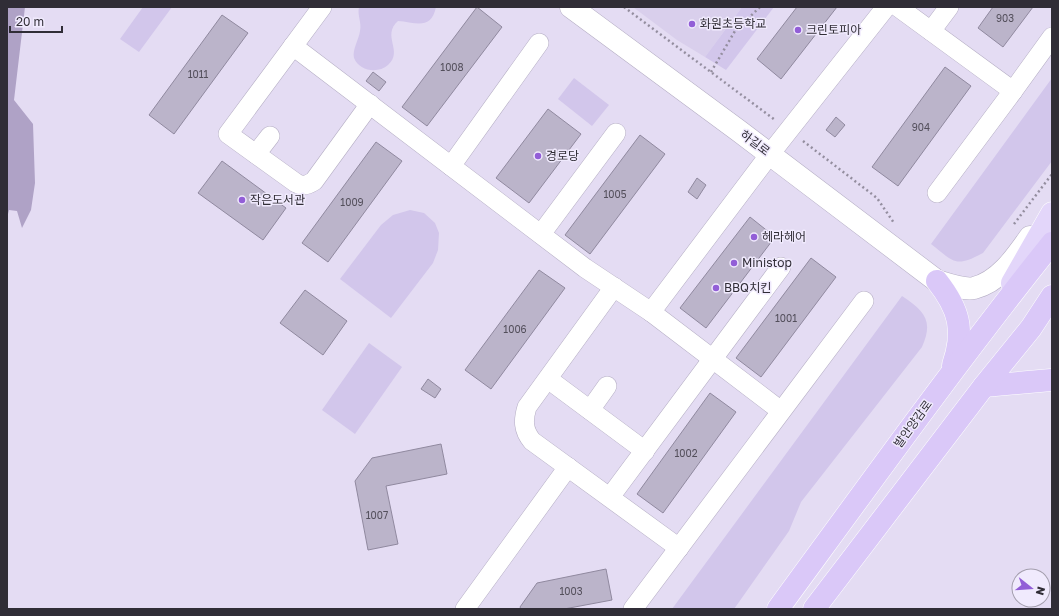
<svg xmlns="http://www.w3.org/2000/svg" width="1059" height="616" viewBox="0 0 1059 616" font-family="'Golos Text','Noto Sans KR',sans-serif">
	<style>
		.built { fill: #d9cfec }
		.green { fill: #d2c6eb }
		.water { fill: #afa2c6 }
		.building { fill: #bbb4ca; stroke: #90899f }
		.lines { fill: none; stroke-linecap: round; stroke-linejoin: round }
		.minor-casing { stroke: #b5aec4; stroke-width: 20 }
		.tertiary-casing { stroke: #b5aec4; stroke-width: 23 }
		.primary-casing { stroke: #fff; stroke-width: 23 }
		.trunk-casing { stroke: #fff; stroke-width: 23 }
		.path { stroke: #948e9f; stroke-width: 2.5; stroke-dasharray: 2 3; stroke-linecap: butt }
		.minor { stroke: #fff; stroke-width: 19 }
		.tertiary { stroke: #fff; stroke-width: 22 }
		.primary { stroke: #e3d6fa; stroke-width: 22 }
		.trunk { stroke: #dac8f8; stroke-width: 22 }
		.poi-dot { fill: #925ed7; stroke: #f0eafd; stroke-width: 1.5 }
		.labels { text-anchor: middle; stroke-width: 3; stroke-linejoin: round; paint-order: stroke }
		.number-label { font-size: 10px; fill: #534f5b }
		.poi-label { font-size: 12px; fill: #302d36; stroke: #f0eafd; text-anchor: start }
		.street-label { font-size: 12px; fill: #302d36; stroke: #f0eafd }
	</style>
	<rect width="100%" height="100%" fill="#e4dcf3"/>
	<path class="built" d="M633,7H742L705,57L677,40Z"/>
	<g class="green">
		<path d="M143,7H172L139,52L120,39Z"/>
		<path d="M359,7H436C431,31 415,22 398,21C381,36 404,51 388,65C378,74 359,71 354,58C352,50 359,39 360,31C362,23 357,15 359,7Z"/>
		<path d="M742,7H774L726,70L705,57Z"/>
		<path d="M574,78L609,105L592,126L558,99Z"/>
		<path d="M1052,78V161L983,253C955,268 954,262 931,244Z"/>
		<path d="M410,210L424,213L435,223L439,233L438,250L433,263L391,318L340,279L381,225L393,215Z"/>
		<path d="M902,296C924,311 934,320 922,347L801,502L789,531L739,602L734,609H672Z"/>
		<path d="M369,343L402,367L355,434L322,410Z"/>
	</g>
	<path class="water" d="M7,7H25L14,100L33,124L35,183L31,210L22,228L17,211L9,210L7,218Z"/>
	<g class="building">
		<path d="M477,7L502,27L427,126L402,107Z"/>
		<path d="M797,7H837L781,79L757,59Z"/>
		<path d="M993,7H1033L1003,47L978,28Z"/>
		<path d="M222,15L248,33L174,134L149,115Z"/>
		<path d="M945,67L971,86L898,186L872,167Z"/>
		<path d="M373,72L386,82L379,91L366,81Z"/>
		<path d="M548,109L581,134L529,203L496,178Z"/>
		<path d="M836,117L845,125L835,137L826,130Z"/>
		<path d="M640,135L665,154L590,254L565,235Z"/>
		<path d="M376,142L402,161L328,262L302,243Z"/>
		<path d="M222,161L286,208L263,240L198,193Z"/>
		<path d="M697,178L706,185L697,199L688,192Z"/>
		<path d="M750,217L775,237L706,328L680,308Z"/>
		<path d="M811,258L836,277L761,377L736,358Z"/>
		<path d="M539,270L565,288L491,389L465,370Z"/>
		<path d="M305,290L347,321L323,355L280,323Z"/>
		<path d="M428,379L441,389L435,398L421,389Z"/>
		<path d="M710,393L736,412L663,513L637,494Z"/>
		<path d="M441,444L447,474L386,486L398,544L368,550L355,481L372,458Z"/>
		<path d="M606,569L612,600L564,609H521L520,607L537,583Z"/>
	</g>
	<g class="lines">
		<g class="minor-casing">
			<g id="minor">
				<path d="M322,7L228,134L296,183C303,187 308,185 314,181L370,104"/>
				<path d="M898,7L1013,91L1052,37"/>
				<path d="M931,31L949,7"/>
				<path d="M293,46L585,268L651,312L770,154L886,7"/>
				<path d="M256,154L270,136"/>
				<path d="M451,166L539,43"/>
				<path d="M937,193L1013,91"/>
				<path d="M541,234L616,133"/>
				<path d="M614,287L527,407C523,420 523,430 532,441L679,548"/>
				<path d="M651,312L781,411"/>
				<path d="M548,379L645,451"/>
				<path d="M590,410L607,386"/>
				<path d="M610,497L781,267"/>
				<path d="M465,609L568,467"/>
				<path d="M633,609L864,301"/>
			</g>
		</g>
		<g class="tertiary-casing">
			<path id="tertiary" d="M571,7L739,131L937,281C947,284 964,290 974,288C999,282 1016,257 1030,237"/>
		</g>
		<g class="primary-casing">
			<path id="primary" d="M1012,283L1052,213"/>
		</g>
		<g class="trunk-casing">
			<g id="trunk">
				<path d="M937,281C959,309 965,330 953,365"/>
				<path d="M984,386L1051,380"/>
				<path d="M778,609C868,486 957,362 1052,243"/>
				<path d="M814,609L984,386L1031,328L1052,296"/>
			</g>
		</g>
		<g class="path">
			<path d="M624,7L775,120"/>
			<path d="M711,72L735,31L760,7"/>
			<path d="M803,141L877,198L894,223"/>
			<path d="M1014,224L1052,174"/>
		</g>
		<use href="#minor" class="minor"/>
		<use href="#tertiary" class="tertiary"/>
		<use href="#primary" class="primary"/>
		<use href="#trunk" class="trunk"/>
	</g>
	<g class="poi-dot">
		<circle cx="692" cy="24" r="4"/>
		<circle cx="798" cy="30" r="4"/>
		<circle cx="538" cy="156" r="4"/>
		<circle cx="242" cy="200" r="4"/>
		<circle cx="754" cy="237" r="4"/>
		<circle cx="734" cy="263" r="4"/>
		<circle cx="716" cy="288" r="4"/>
	</g>
	<g class="labels">
		<g class="number-label">
			<text x="1005" y="22">903</text>
			<text x="452" y="71">1008</text>
			<text x="198" y="78">1011</text>
			<text x="921" y="131">904</text>
			<text x="615" y="198">1005</text>
			<text x="352" y="206">1009</text>
			<text x="786" y="322">1001</text>
			<text x="515" y="333">1006</text>
			<text x="686" y="457">1002</text>
			<text x="377" y="519">1007</text>
			<text x="571" y="595">1003</text>
		</g>
		<g class="poi-label">
			<text x="700" y="28">화원초등학교</text>
			<text x="806" y="34">크린토피아</text>
			<text x="546" y="160">경로당</text>
			<text x="250" y="204">작은도서관</text>
			<text x="762" y="241">헤라헤어</text>
			<text x="742" y="267">Ministop</text>
			<text x="724" y="292">BBQ치킨</text>
		</g>
		<g class="street-label">
			<text transform="translate(755 143) rotate(37)" y="4">하길로</text>
			<text transform="translate(913 424) rotate(-54)" y="4">발안양감로</text>
		</g>
	</g>
	<rect width="1059" height="616" fill="none" stroke="#302d36" stroke-width="16"/>
	<g transform="translate(1031 588) rotate(107)"><circle r="19" fill="#f0eafd" stroke="#a39ead"/>
	<path d="M0-3L7 15L0 10L-7 15Z" fill="#925ed7"/>
	<text y="-6" font-size="11" font-weight="bold" text-anchor="middle" fill="#302d36">N</text>
	</g>
	<path d="M10 26v6h52v-6" fill="none" stroke="#302d36" stroke-width="2"/>
	<text x="16" y="26" font-size="12" fill="#302d36" stroke="#f0eafd" stroke-width="3" paint-order="stroke">20 m</text>
</svg>
